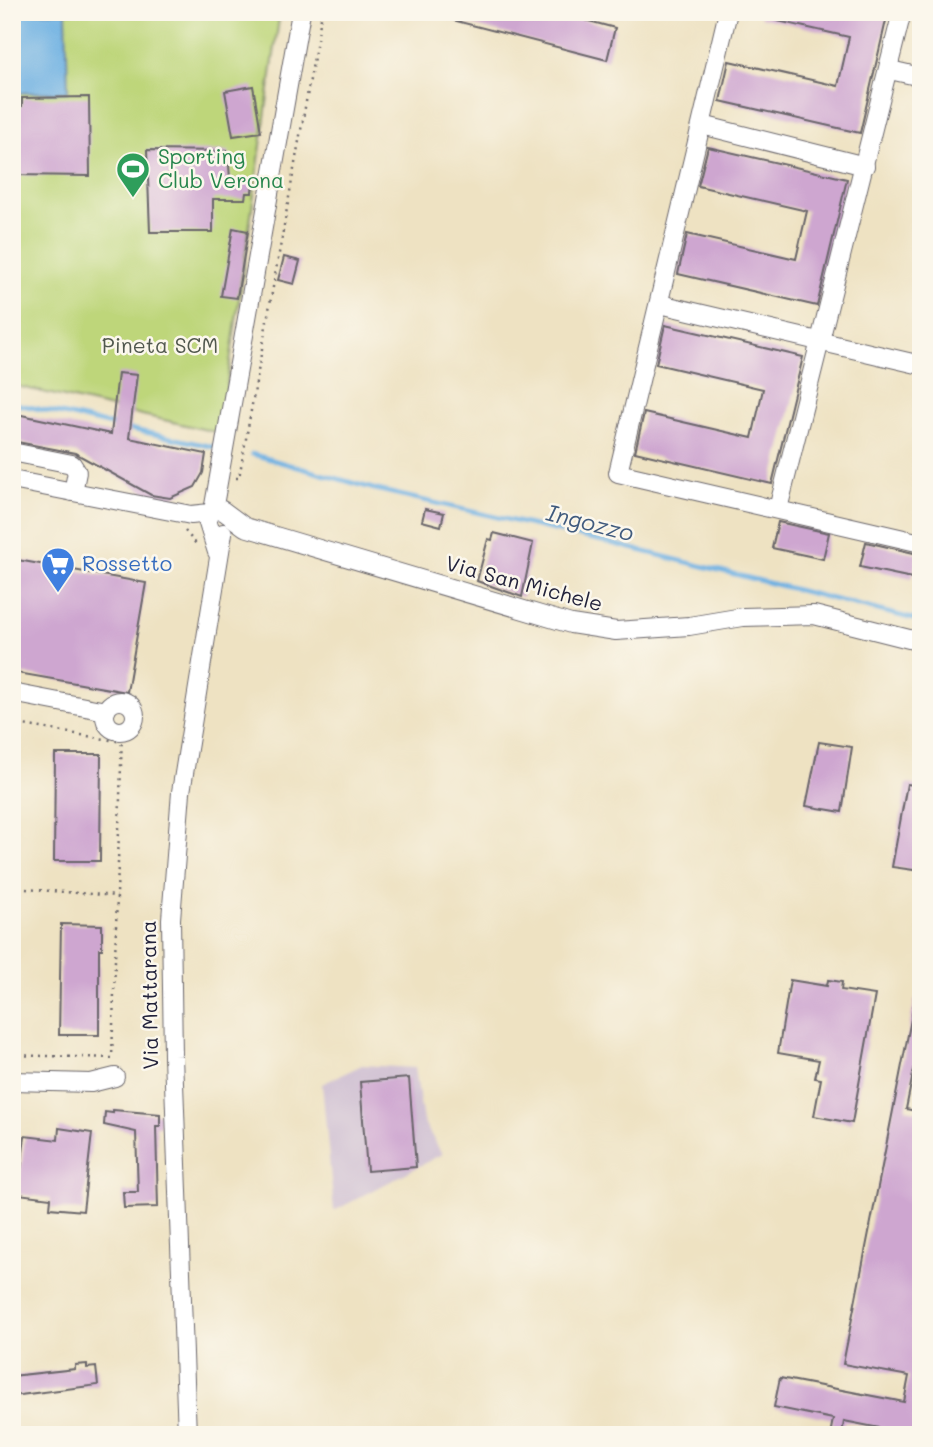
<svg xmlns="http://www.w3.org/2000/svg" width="933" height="1447" viewBox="0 0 933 1447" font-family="Mali,sans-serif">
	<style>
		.industrial { fill: #cebed1 }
		.green { fill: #bed67a; stroke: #707c5a; stroke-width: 2 }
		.water { fill: #6db0e2; stroke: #48698e; stroke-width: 2 }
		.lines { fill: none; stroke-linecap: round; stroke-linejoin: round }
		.stream { stroke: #6db0e2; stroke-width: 4.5 }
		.building { fill: #cea6d0 }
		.minor-casing { stroke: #69656a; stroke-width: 20 }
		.path { stroke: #69656a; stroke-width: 2.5; stroke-dasharray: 2 5; stroke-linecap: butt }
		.minor { stroke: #fff; stroke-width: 18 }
		.labels { text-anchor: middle; stroke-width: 5; stroke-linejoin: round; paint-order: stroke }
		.leisure-label { font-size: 21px; fill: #27864d; stroke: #fbf7ec; text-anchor: start }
		.park-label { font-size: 21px; fill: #51584e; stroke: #fbf7ec }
		.shop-label { font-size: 21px; fill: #366cbe; stroke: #fbf7ec; text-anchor: start }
		.street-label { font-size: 21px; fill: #22223b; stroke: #fbf7ec }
		.water-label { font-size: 23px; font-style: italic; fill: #405b7e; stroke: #fbf7ec }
	</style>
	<rect width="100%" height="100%" fill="#fbf7ec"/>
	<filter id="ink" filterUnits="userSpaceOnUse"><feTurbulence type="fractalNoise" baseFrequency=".0143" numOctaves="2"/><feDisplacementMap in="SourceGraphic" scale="14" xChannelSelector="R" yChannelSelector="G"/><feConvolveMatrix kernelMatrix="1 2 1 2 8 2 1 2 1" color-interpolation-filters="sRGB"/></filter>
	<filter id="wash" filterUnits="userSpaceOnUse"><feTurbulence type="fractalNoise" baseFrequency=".00686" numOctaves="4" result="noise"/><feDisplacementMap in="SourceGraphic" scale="28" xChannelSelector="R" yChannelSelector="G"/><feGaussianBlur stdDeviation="1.57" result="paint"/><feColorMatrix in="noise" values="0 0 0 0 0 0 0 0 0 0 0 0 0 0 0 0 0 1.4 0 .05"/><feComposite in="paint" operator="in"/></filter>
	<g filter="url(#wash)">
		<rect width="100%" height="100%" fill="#eee2c2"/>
		<path class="industrial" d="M362,1065L415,1068L423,1121L442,1154L334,1211L322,1084Z"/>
		<path class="green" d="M12,12H280L220,433L12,385Z"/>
		<path class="water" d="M18,12H66L68,92L18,93Z"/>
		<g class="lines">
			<g class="stream">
				<path d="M12,403L116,426"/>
				<path d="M125,428L219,448"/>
				<path d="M252,454L374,489L614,544L921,621"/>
			</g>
		</g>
		<g id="blocks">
			<g class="building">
				<path d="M437,12H555L615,28L607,60L437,16Z"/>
				<path d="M761,12H888L860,133L720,101L729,61L838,86L849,37L760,17Z"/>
				<path d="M253,86L261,132L233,136L225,91Z"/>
				<path d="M89,97L90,176L12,175V106H22V98Z"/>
				<path d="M708,147L847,179L817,306L678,274L687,234L796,259L807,211L698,186Z"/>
				<path d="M147,150L228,151L230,179L253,180L252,193H246L245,199H213V232H150Z"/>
				<path d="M233,228L248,231L237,298L221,296Z"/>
				<path d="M284,257L300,261L294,284L278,280Z"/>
				<path d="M665,325L803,357L772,484L635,452L644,413L752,438L763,389L656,364Z"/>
				<path d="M118,373L137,375L129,438L206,454L203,473L195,487L170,498L151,495L75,453L12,441V413L111,434Z"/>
				<path d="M425,509L444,513L441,526L422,521Z"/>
				<path d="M778,522L829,533L823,559L772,548Z"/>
				<path d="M494,533L533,543L522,597L477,581L488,539L492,540Z"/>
				<path d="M866,542L918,554L912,578L860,567Z"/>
				<path d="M12,559L146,583L127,692L12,672Z"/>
				<path d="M819,742L852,747L842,812L806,806Z"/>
				<path d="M55,754H101L100,861H54Z"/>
				<path d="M907,784L921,786V871L892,867Z"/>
				<path d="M61,924L102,925V949H99V1035H59Z"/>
				<path d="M790,980L827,986L828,980L842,982L841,990L875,995L852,1123L814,1116L821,1079L815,1078L819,1060L778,1053Z"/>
				<path d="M915,999H921V1065L915,1064L906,1109L921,1112V1320L916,1342H921V1435H889L890,1430L844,1421L842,1435H830L833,1419L774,1407L780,1378L904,1402L909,1376L843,1364Z"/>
				<path d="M409,1078L416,1167L367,1171L360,1082Z"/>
				<path d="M113,1110L160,1114V1126H156L158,1207L124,1208L123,1192H138L136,1132L104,1125L105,1112L113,1113Z"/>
				<path d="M59,1128L92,1133L83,1211L50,1208L51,1198L18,1194L25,1136L58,1140Z"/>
				<path d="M87,1364V1368L96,1367L98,1385L12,1396V1376L75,1369V1365Z"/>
			</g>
		</g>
	</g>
	<g filter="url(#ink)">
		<use href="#blocks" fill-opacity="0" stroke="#69656a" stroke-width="2"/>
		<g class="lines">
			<g class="minor-casing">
				<g id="minor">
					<path d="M728,12L618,473L921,543"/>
					<path d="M890,70L921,77"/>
					<path d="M702,125L865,166"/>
					<path d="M660,304L921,365"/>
					<path d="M12,452L72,464L77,472L73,492"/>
					<path d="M12,480L191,515L210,513"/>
					<path d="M778,509L902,12"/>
					<path d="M213,511L301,12"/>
					<path d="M217,552L207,520L213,511L222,510L245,527L571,624L616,631L689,626L743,617L814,615L921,642"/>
					<path d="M12,693L106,711"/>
					<circle cx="120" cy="716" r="15"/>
					<path d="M12,1081L91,1083L115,1077"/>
					<path d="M187,1435L173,1056L171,919L181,792L223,533"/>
				</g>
			</g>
			<g class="path">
				<path d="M236,478H239L322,12"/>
				<path d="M185,531L197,545"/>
				<path d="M12,723L122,742"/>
				<path d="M12,888L117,896"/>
				<path d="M12,1055L112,1058L122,732"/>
			</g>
			<use href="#minor" class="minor"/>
		</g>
	</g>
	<defs>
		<g id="stadium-pin" transform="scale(1.75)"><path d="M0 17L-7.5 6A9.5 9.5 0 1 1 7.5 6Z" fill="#2e9e5b" stroke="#fbf7ec"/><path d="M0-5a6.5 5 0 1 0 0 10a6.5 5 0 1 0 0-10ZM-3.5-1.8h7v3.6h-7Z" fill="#fff"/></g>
		<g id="supermarket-pin" transform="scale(1.75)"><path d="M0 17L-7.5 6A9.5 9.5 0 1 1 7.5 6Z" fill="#3f7fe0" stroke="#fbf7ec"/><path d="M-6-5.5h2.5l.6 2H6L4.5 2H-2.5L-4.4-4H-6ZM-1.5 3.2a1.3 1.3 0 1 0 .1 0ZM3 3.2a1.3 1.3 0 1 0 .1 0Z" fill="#fff"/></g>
	</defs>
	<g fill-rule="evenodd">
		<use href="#stadium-pin" x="133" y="169"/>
		<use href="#supermarket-pin" x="58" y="564"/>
	</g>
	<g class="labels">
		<g class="leisure-label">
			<text x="158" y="164">Sporting<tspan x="158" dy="24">Club Verona</tspan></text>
		</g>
		<g class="park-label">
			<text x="160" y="353">Pineta SCM</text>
		</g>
		<g class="shop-label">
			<text x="82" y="571">Rossetto</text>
		</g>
		<g class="street-label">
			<text transform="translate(524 584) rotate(15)" y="7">Via San Michele</text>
			<text transform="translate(150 995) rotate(-91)" y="7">Via Mattarana</text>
		</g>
		<g class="water-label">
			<text transform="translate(590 523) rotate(14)" y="8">Ingozzo</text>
		</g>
	</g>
	<rect width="933" height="1447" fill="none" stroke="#fbf7ec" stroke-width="42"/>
</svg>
